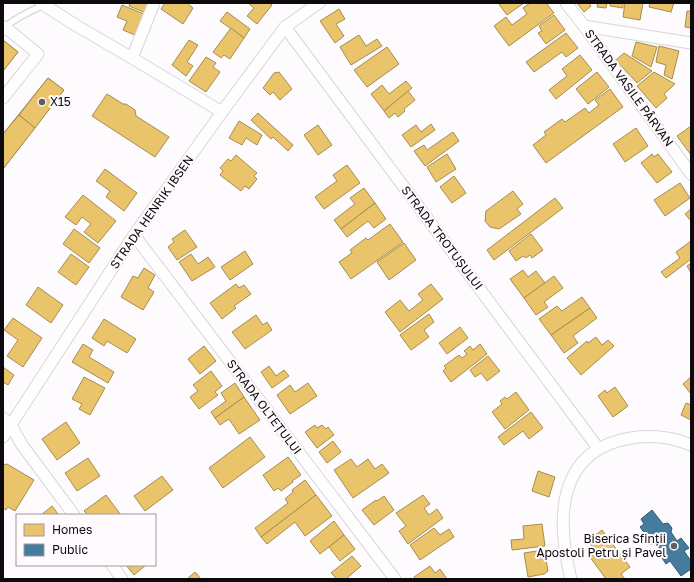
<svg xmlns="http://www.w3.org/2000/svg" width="694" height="582" viewBox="0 0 694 582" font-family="'Golos Text',sans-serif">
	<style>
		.homes { fill: #e9c46a; stroke: #a78c4e }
		.public { fill: #457b9d; stroke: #345972 }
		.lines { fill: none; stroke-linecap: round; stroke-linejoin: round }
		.lane-casing { stroke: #d9d6d9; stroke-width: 8 }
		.street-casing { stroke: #d9d6d9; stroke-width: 13 }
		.lane { stroke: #fffeff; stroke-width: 5.5 }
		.street { stroke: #fffeff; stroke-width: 11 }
		.poi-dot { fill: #615e61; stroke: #fefafe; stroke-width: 1.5 }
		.labels { text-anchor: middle; stroke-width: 4; stroke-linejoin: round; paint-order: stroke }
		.street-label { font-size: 12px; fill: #0d0a0d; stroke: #fefafe }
		.poi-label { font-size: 12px; fill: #0d0a0d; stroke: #fefafe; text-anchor: start }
	</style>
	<rect width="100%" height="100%" fill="#fdfbfd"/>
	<g class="homes">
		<path d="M130,3H148L144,12L129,6Z"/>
		<path d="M165,3H187L193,8L183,24L161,9Z"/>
		<path d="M248,3H269L272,5L257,24L247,16L254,8Z"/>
		<path d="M498,3H524L507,15Z"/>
		<path d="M530,3H546L554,13L509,46L494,26L506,17L512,25L527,14L523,8Z"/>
		<path d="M577,3H589L591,6L584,12Z"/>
		<path d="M598,3H607L606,8L597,7Z"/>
		<path d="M610,3H623V8L610,6Z"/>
		<path d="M625,3H643L640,20L623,17Z"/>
		<path d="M650,3H674L671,12L649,7Z"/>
		<path d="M122,5L144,14L135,35L123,30L127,21L117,17Z"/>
		<path d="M339,9L345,19L336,24L344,36L335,43L320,21Z"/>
		<path d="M687,11H691V28L685,27Z"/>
		<path d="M227,12L250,29L244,38L220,21Z"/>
		<path d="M554,15L565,30L546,44L538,33L542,31L539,26Z"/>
		<path d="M231,28L244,38L230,59L224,55L221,58L213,52Z"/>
		<path d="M566,33L578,48L566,57L562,52L534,72L526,62Z"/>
		<path d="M359,35L366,46L377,39L382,46L351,65L340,47Z"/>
		<path d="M3,40L18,52L3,71Z"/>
		<path d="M3,40L18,52L3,71Z"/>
		<path d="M189,40L198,45L187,62L193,66L186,76L172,65Z"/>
		<path d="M636,42L657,47L651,67L632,56Z"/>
		<path d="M659,46L679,51L672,79L664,75L666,65L656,62Z"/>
		<path d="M387,47L399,64L367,87L354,70Z"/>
		<path d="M624,53L652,71L637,83L616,60Z"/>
		<path d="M580,55L592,70L556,99L549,90L567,76L562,69Z"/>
		<path d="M206,57L216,63L213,67L220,72L206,92L189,81Z"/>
		<path d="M279,72L292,89L280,100L273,92L270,95L263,88L274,73Z"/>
		<path d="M597,72L609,87L588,104L576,89Z"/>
		<path d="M654,72L675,84L664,94L667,98L656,108L637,86Z"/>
		<path d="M48,78L64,90L3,169V134Z"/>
		<path d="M48,78L64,90L35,128L19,115Z"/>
		<path d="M406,81L412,88L384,111L371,94L382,85L389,94Z"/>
		<path d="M610,89L623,107L546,163L533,145L546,135L544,132L562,119L565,122L585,108L589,113L599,105L595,100Z"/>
		<path d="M408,91L415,100L404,109L405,111L398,117L395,113L389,118L384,111Z"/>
		<path d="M107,94L123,104H126L135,110L136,116L169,137L155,157L92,116Z"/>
		<path d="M258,113L293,145L288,151L273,137L271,139L251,120Z"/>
		<path d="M19,115L35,128L3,169V134Z"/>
		<path d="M239,121L262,135L257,145L246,138L242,145L229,138Z"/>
		<path d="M431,124L435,130L411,147L402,135L416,125L421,132Z"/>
		<path d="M318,125L332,145L318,155L304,135Z"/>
		<path d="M691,126V155L677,136Z"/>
		<path d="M636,128L648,146L625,162L613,144Z"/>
		<path d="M453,132L459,141L425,166L414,151L424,145L427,150Z"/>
		<path d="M447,154L456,169L436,182L427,167Z"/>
		<path d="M652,154L654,157L658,154L672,172L657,183L641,163Z"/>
		<path d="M236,155L257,173L254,176L257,179L249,189L245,186L241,191L220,175L223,171L220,168L228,159L231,161Z"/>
		<path d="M347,165L360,183L324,209L315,197L337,181L333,175Z"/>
		<path d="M105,169L137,193L124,211L106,197L110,191L96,181Z"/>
		<path d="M454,176L466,193L452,203L440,187Z"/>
		<path d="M680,183L690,198L665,216L654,200Z"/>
		<path d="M364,188L375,203L341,229L334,220L355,204L350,198Z"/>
		<path d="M513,191L523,204L517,209L521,214L499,229L490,227L485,221L486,211Z"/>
		<path d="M83,195L116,221L98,243L84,232L91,224L82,217L76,225L65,217Z"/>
		<path d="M555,198L563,208L494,260L487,250Z"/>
		<path d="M375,203L386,219L374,228L368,221L347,237L341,229Z"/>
		<path d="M691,209V221L685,214Z"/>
		<path d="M390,224L403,242L351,279L339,262L352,253L350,250L366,238L368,240Z"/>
		<path d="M74,229L100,248L89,263L63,244Z"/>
		<path d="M185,230L197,247L177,260L168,247L174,242L172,239Z"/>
		<path d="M531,234L543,250L532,258L530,255L526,258L523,256L516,261L509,251Z"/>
		<path d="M691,241V259L666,278L661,272L680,258L676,252Z"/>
		<path d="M404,243L416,260L389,280L377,262Z"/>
		<path d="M245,251L253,264L230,280L221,267Z"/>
		<path d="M71,254L89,267L76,285L58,272Z"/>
		<path d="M191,254L198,264L208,257L215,267L192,281L179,262Z"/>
		<path d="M691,263V273L687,266Z"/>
		<path d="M144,268L155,275L148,288L154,292L143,310L121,297L133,276L138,278Z"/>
		<path d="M523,270L528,277L536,271L545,283L524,298L510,279Z"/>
		<path d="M554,276L563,288L544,302L548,307L536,315L524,298Z"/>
		<path d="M236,284L239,288L244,285L251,294L234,306L236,308L222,319L210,303Z"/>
		<path d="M431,284L443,299L400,332L385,312L400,300L409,311L423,300L418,294Z"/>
		<path d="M38,287L63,305L51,323L26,305Z"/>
		<path d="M582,297L590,308L551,335L539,319L557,306L562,311Z"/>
		<path d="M590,308L597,318L573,336L578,343L564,353L551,335Z"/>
		<path d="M429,314L434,322L424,330L429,337L411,350L400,335Z"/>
		<path d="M256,315L263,325L267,322L272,330L245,349L232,332Z"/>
		<path d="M13,318L42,338L23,367L7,356L18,340L4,330Z"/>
		<path d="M104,319L136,339L127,353L107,341L104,346L92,338Z"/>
		<path d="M460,327L468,338L447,354L439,343Z"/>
		<path d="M596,337L602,345L608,340L614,346L581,375L567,358L587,341L588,343Z"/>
		<path d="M83,344L93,350L89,357L114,372L108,383L72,362Z"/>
		<path d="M480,344L487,354L451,382L443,371L446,368L444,366L459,355L462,358L467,354L464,351L470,346L473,350Z"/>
		<path d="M204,346L216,361L200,374L188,359Z"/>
		<path d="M488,356L500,371L487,381L481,373L475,377L470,370Z"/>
		<path d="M269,366L276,376L284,370L289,376L272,388L261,372Z"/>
		<path d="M3,367L14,375L8,385L3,382Z"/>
		<path d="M211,371L222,386L215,392L218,395L199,409L190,397L198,391L193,385Z"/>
		<path d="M84,377L105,388L90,415L79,409L82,404L72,399Z"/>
		<path d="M691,377V394L683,384Z"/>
		<path d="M235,383L244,397L215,418L211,412L226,401L221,393Z"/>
		<path d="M308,383L317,396L290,414L277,395L290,385L295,392Z"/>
		<path d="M615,387L628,406L613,417L598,396L605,390L607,393Z"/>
		<path d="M516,392L529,410L505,429L492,412L502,404L500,401L505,397L507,399Z"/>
		<path d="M244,397L260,420L239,434L229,419L220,425L215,418Z"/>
		<path d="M686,403L691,405V420L681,415Z"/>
		<path d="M531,412L543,428L529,439L523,431L504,445L498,437Z"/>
		<path d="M66,422L80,443L57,460L42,439Z"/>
		<path d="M315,425L317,428L322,425L326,429L328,427L334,435L317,448L305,432Z"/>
		<path d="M250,437L265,457L223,488L209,468Z"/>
		<path d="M333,441L341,452L327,463L319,452Z"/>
		<path d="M288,457L301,475L292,481L293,482L281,491L278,488L274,491L263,475Z"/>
		<path d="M88,458L100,476L77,491L65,473Z"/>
		<path d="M351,459L357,467L368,459L375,469L382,464L389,473L353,498L334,470Z"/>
		<path d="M7,464L34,480L15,511L8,507L6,510L3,508V465Z"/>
		<path d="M538,471L555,477L549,497L532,491Z"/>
		<path d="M162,476L173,490L145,511L134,496Z"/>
		<path d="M305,480L316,495L261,537L255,528L288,503L285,499L293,492L292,490Z"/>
		<path d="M106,495L121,515H88L84,511Z"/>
		<path d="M316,495L332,516L305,536L295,522L267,544L261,537Z"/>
		<path d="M423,495L430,504L424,508L429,515L437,509L443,518L408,544L399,531L406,526L396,513Z"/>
		<path d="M384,496L394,510L374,525L362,510L376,500L377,501Z"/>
		<path d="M52,506L59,515H41Z"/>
		<path d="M334,521L344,535L320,554L310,541Z"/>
		<path d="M542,524L545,546L512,550L511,540L524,539L523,526Z"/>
		<path d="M434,528L440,535L449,529L454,537L420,560L410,545Z"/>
		<path d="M602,530L630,567L621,574L625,579H606L590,557L597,552L588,541Z"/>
		<path d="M344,535L355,549L340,561L329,547Z"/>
		<path d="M537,551L538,556L545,554L548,571L544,574L528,577L524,553Z"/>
		<path d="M352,556L361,566L346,579H337L331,573Z"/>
		<path d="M126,565H146L134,575Z"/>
		<path d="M430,566L435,573L440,569L447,579H415L414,577Z"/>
		<path d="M195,572L201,579H187Z"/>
	</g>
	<path class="public" d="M652,510L663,524L668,523L672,528L671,532L677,541L681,538L689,548L684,551L691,561V569L681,576L670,561L666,564L660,555L663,553L656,544H650L645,539L646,535L640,527L644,524L641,519Z"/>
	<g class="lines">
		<g class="lane-casing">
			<path id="lane" d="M5,27C17,17 30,11 44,5"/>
		</g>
		<g class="street-casing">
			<g id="street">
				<path d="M41,3L77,26L132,58"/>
				<path d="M154,3L132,58L222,112"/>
				<path d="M566,3L584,26L691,174"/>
				<path d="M584,26L691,43"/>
				<path d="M285,27L598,448"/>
				<path d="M3,30L5,27L38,54L3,98"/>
				<path d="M134,235L395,579"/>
				<path d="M3,418L11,425L22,445L74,515"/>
				<path d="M3,437L134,235L222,112L285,27L319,3"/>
				<path d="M112,565L122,579"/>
				<path d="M571,579C556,520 556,450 631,438C651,435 672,437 691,445"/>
			</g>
		</g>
		<use href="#lane" class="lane"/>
		<use href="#street" class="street"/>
	</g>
	<g class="poi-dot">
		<circle cx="42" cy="102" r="4"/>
		<circle cx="674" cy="546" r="4"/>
	</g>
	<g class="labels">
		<g class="street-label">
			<text transform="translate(629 88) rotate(54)" y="4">STRADA VASILE PÂRVAN</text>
			<text transform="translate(152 212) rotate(-55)" y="4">STRADA HENRIK IBSEN</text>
			<text transform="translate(442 238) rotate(53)" y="4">STRADA TROTUȘULUI</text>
			<text transform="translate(264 407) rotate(53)" y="4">STRADA OLTEȚULUI</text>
		</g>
		<g class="poi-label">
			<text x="50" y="106">X15</text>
			<text x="666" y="543" text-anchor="end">Biserica Sfinții<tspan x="666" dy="14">Apostoli Petru și Pavel</tspan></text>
		</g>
	</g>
	<rect width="694" height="582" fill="none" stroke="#0d0a0d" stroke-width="8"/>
	<rect x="16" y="514" width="140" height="52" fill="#fefafe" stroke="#9e9a9e"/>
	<rect x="24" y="524" width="20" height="12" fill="#e9c46a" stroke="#9e9a9e"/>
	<text x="52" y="534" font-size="12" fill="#0d0a0d">Homes</text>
	<rect x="24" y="544" width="20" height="12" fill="#457b9d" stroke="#9e9a9e"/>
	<text x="52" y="554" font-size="12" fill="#0d0a0d">Public</text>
</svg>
